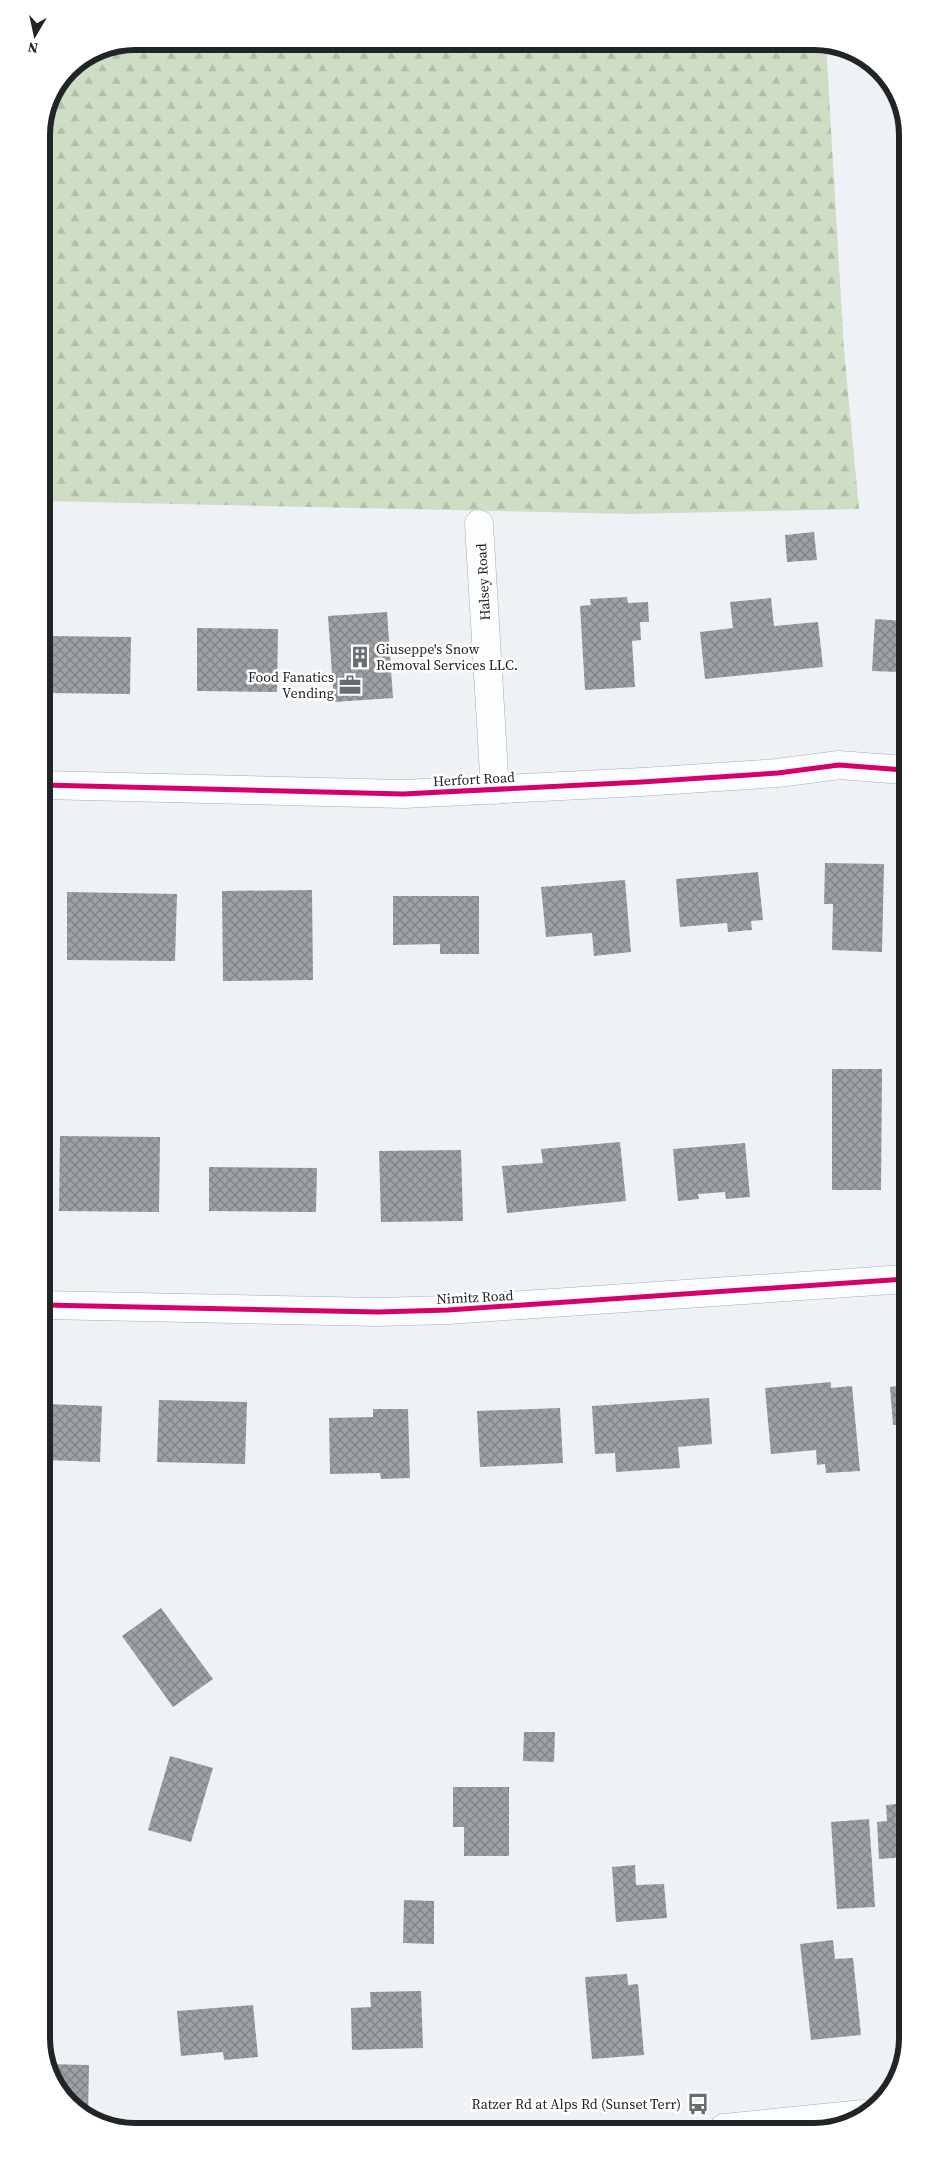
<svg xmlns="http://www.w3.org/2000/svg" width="949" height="2173" viewBox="0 0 949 2173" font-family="'Source Serif 4',serif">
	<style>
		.forest { fill: url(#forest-firs) }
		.building { fill: url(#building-cross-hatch) }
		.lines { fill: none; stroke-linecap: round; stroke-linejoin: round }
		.minor-casing { stroke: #a9acae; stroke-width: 29 }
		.major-casing { stroke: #a9acae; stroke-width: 29 }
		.minor { stroke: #fcfdfe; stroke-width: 28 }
		.major { stroke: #fcfdfe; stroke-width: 28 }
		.cycleway-casing { stroke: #fff; stroke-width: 8 }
		.cycleway { stroke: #d6006c; stroke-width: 5 }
		.labels { text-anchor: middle; stroke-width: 5; stroke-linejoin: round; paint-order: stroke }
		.street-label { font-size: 14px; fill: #222527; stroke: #fff }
		.poi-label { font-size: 14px; fill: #222527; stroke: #fff; text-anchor: end }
		.rim { fill: none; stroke: #222527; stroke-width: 6 }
	</style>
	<defs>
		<pattern id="forest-firs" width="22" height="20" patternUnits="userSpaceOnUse" patternTransform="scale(1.25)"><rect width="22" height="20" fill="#cfddc4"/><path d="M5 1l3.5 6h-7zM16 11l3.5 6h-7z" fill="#b1bea8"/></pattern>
		<pattern id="building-cross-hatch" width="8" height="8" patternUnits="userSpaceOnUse" patternTransform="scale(1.25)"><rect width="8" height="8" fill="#9ea1a4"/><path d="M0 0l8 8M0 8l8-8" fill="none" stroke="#808386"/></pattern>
	</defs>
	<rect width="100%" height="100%" fill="#eef2f6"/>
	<path class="forest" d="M135,41H821L826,44L844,350L859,509L631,514L42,501L41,129L69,68L99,48Z"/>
	<g class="building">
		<path d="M814,532L817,560L787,562L785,535Z"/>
		<path d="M627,597L628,603L648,602L649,622H640L641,640L632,641L635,687L585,690L580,606L591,605L590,599Z"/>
		<path d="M771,598L774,626L818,622L823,667L705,679L700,632L733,628L730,602Z"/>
		<path d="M387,612L393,698L334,702L328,616Z"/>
		<path d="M875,619L904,621V665H901L900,672L872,671Z"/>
		<path d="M197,628L278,629L277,692L197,691Z"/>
		<path d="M47,636L131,637L130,694L47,693Z"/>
		<path d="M825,863L884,864L882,952L832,950L833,904H824Z"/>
		<path d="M758,872L763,920L751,921L752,930L728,932L727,923L680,927L676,879Z"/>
		<path d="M625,880L631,952L594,956L592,933L546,937L541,887Z"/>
		<path d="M312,890L313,980L223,981L222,891Z"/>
		<path d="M67,892L177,894L175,961L67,960Z"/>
		<path d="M393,896H479V954H440V944L393,945Z"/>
		<path d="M832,1069H882L881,1190H832Z"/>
		<path d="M60,1136L160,1137L159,1212L59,1211Z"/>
		<path d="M620,1142L626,1201L507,1213L502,1166L543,1163L541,1149Z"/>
		<path d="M745,1143L750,1197L726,1199L725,1192L698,1194L699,1199L678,1201L673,1149Z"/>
		<path d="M461,1150L463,1221L381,1222L379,1151Z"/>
		<path d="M209,1167L317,1168L316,1212L209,1211Z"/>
		<path d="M831,1382V1388L852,1386L860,1471L826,1473L825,1464L817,1465L816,1450L771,1454L765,1388Z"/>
		<path d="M906,1385V1424L893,1425L890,1387Z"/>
		<path d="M709,1398L712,1444L678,1447L680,1468L616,1472L615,1453L595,1454L592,1406Z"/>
		<path d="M159,1400L247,1402L245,1464L157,1462Z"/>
		<path d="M45,1404L102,1406L100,1462L45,1460Z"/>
		<path d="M560,1408L563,1463L480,1467L477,1411Z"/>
		<path d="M373,1409H408L410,1478L381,1479L380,1473L330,1474L329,1418L373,1417Z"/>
		<path d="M161,1608L213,1679L173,1707L122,1636Z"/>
		<path d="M524,1732H555L554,1762L523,1761Z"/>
		<path d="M170,1756L213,1768L191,1842L148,1830Z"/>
		<path d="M453,1787H509V1856H464V1827H453Z"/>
		<path d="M907,1803V1857L879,1859L877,1822L887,1821L886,1805Z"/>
		<path d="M869,1819L875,1907L837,1909L831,1822Z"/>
		<path d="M635,1865L636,1885L664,1884L667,1918L616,1922L612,1867Z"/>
		<path d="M404,1900L434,1901V1944L403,1943Z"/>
		<path d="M833,1940L835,1959L853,1958L861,2035L811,2040L800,1944Z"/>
		<path d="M627,1974L628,1985L638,1984L644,2055L592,2059L585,1977Z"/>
		<path d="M421,1991L423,2048L352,2050L351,2008L371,2007L370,1992Z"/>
		<path d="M253,2005L258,2057L224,2060L223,2052L181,2056L177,2011Z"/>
		<path d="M46,2064L89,2065L88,2116L78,2112L46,2068Z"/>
	</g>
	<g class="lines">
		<g class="minor-casing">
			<g id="minor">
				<path d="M479,524L495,790"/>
				<path d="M43,785L403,794L642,782L778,773L839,765L904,770"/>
				<path d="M44,1305L378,1312L448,1310L906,1279"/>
			</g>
		</g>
		<g class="major-casing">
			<path id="major" d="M724,2128L863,2114"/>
		</g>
		<use href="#minor" class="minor"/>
		<use href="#major" class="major"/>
		<g class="cycleway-casing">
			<g id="cycleway">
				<path d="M43,785L403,794L642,782L778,773L839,765L904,770"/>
				<path d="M44,1305L378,1312L448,1310L906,1279"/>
			</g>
		</g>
		<use href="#cycleway" class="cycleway"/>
	</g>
	<defs>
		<g id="building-bare" transform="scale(1.725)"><path d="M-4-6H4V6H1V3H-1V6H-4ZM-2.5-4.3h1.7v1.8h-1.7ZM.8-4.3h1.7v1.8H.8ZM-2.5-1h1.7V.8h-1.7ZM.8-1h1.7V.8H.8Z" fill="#696d6f" stroke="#fff" stroke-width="2.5" paint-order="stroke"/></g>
		<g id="office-bare" transform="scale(1.725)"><path d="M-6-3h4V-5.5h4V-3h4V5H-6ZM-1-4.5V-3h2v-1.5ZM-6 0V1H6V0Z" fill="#696d6f" stroke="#fff" stroke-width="2.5" paint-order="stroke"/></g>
		<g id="bus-bare" transform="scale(1.725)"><path d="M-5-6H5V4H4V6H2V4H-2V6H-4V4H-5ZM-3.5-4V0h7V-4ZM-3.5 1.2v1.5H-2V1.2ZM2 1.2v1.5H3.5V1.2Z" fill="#696d6f" stroke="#fff" stroke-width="2.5" paint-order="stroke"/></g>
	</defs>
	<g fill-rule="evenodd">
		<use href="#building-bare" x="360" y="657"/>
		<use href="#office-bare" x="350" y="685"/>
		<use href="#bus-bare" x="698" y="2104"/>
	</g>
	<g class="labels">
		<g class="street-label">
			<text transform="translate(483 582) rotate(-93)" y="5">Halsey Road</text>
			<text transform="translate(474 779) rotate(-3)" y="5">Herfort Road</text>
			<text transform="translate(475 1297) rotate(-3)" y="5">Nimitz Road</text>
		</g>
		<g class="poi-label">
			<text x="376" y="654" text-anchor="start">Giuseppe's Snow<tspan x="376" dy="16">Removal Services LLC.</tspan></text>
			<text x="334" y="682">Food Fanatics<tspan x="334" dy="16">Vending</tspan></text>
			<text x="681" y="2109">Ratzer Rd at Alps Rd (Sunset Terr)</text>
		</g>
	</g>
	<path d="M0 0H949V2173H0ZM135 50H814A85 85 0 0 1 899 135V2038A85 85 0 0 1 814 2123H135A85 85 0 0 1 50 2038V135A85 85 0 0 1 135 50Z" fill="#fff" fill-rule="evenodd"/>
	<path class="rim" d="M135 50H814A85 85 0 0 1 899 135V2038A85 85 0 0 1 814 2123H135A85 85 0 0 1 50 2038V135A85 85 0 0 1 135 50Z"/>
	<g transform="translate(35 35) rotate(189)" stroke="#ffffff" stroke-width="4" paint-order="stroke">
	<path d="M0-4L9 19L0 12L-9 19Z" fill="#222527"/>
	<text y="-8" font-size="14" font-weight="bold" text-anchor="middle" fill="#222527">N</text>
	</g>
</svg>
